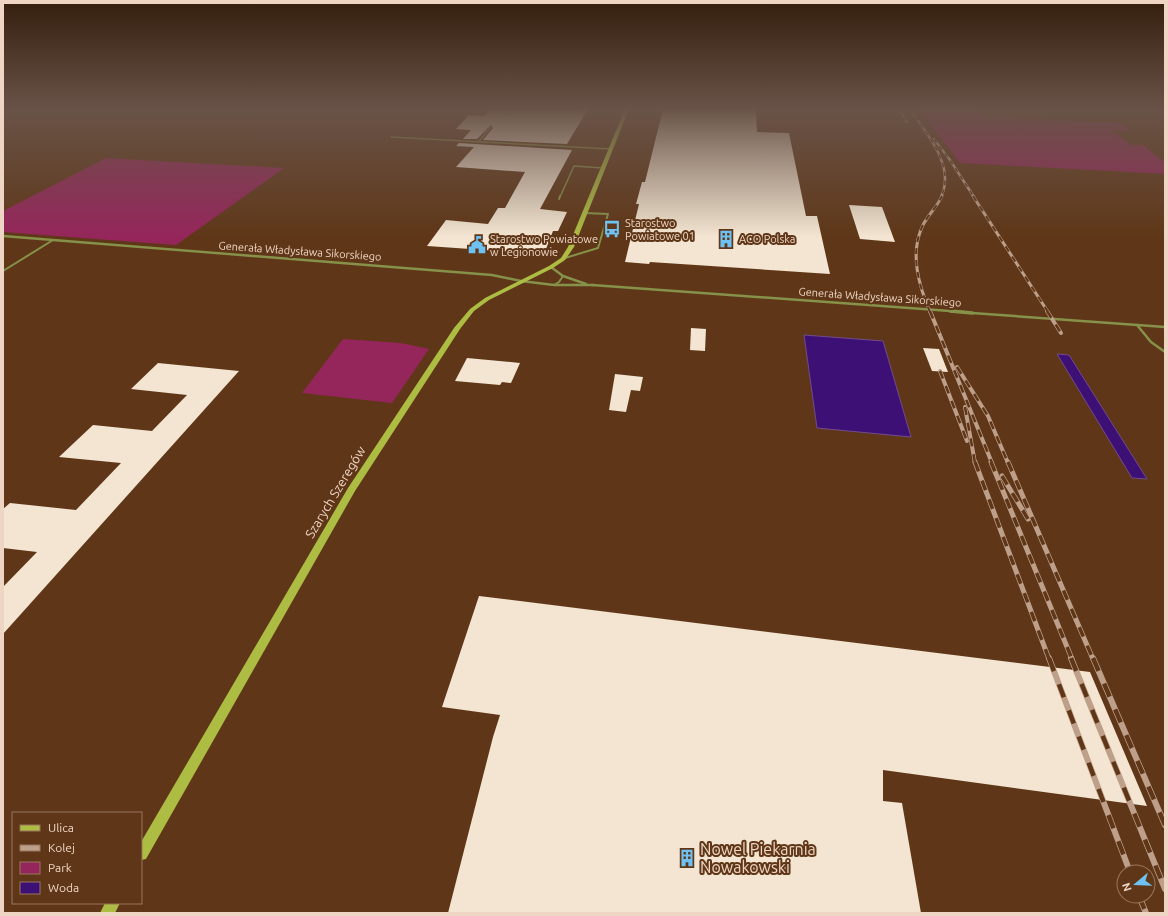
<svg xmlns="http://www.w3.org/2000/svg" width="1168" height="916" viewBox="0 0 1168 916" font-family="Ubuntu,sans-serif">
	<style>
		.green { fill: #95265b }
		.water { fill: #3d1075; stroke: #724b8d }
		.building { fill: #f3e5d1 }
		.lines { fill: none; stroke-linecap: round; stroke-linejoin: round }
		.lane-far2 { stroke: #86914a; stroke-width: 1.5 }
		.lane-far1 { stroke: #86914a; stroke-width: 2 }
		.lane { stroke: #86914a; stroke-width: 2.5 }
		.street-far1 { stroke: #86914a; stroke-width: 2.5 }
		.street { stroke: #86914a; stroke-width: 3.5 }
		.secondary { fill: #adbc42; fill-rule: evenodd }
		.rail-far4-casing { stroke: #bd9f8a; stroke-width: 2.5 }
		.rail-far3-casing { stroke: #bd9f8a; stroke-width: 3 }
		.rail-far2-casing { stroke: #bd9f8a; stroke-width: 4 }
		.rail-far1-casing { stroke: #bd9f8a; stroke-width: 5 }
		.rail-casing { stroke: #bd9f8a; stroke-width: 6 }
		.rail-far4 { stroke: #5f3718; stroke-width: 1.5; stroke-dasharray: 4.5; stroke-linecap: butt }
		.rail-far3 { stroke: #5f3718; stroke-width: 2; stroke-dasharray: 6; stroke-linecap: butt }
		.rail-far2 { stroke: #5f3718; stroke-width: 2.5; stroke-dasharray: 8; stroke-linecap: butt }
		.rail-far1 { stroke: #5f3718; stroke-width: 3.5; stroke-dasharray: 10; stroke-linecap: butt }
		.rail { stroke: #5f3718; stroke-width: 4.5; stroke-dasharray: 14; stroke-linecap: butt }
		.labels { text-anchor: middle; stroke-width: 4; stroke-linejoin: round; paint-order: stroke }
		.far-poi-label { font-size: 11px; fill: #eed5c4; stroke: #5f3718; text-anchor: start }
		.far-street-label { font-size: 11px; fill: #eed5c4; stroke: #5f3718 }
		.street-label { font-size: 13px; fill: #eed5c4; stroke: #5f3718 }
		.near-poi-label { font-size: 16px; fill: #eed5c4; stroke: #5f3718; text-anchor: start }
	</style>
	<rect width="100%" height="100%" fill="#5f3718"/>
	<g class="green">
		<path d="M917,109H977L984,117L1122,123L1131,131L1112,130L1131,145H1143L1165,163V174L960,163L940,136Z"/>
		<path d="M106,158L284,168L176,245L3,232V211Z"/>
		<path d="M343,339L401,343L429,349L392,403L302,393Z"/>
	</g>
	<g class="water">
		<path d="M804,335L883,341L911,437L817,428Z"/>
		<path d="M1057,354L1069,355L1147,479L1132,478Z"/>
	</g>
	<g class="building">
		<path d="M491,109L514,110L588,109L567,144L483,140L493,128L491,125L477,139H463L471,130L456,129L469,115L484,116Z"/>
		<path d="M663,109H756L757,132L789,133L806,216H817L830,274L650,262L649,264L625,262L639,204H636L642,182H645Z"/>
		<path d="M459,143L572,150L540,209L567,212L558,231H553L544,254L427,246L446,220L488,224L498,208H505L525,172L456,167L474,147L456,146Z"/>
		<path d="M849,205L882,207L895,242L860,239Z"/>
		<path d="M691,328L706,329L705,351L690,350Z"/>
		<path d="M923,348L939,349L948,372L932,371Z"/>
		<path d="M467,358L520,363L511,383L502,382L500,385L455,381Z"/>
		<path d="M158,363L239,371L3,634V587L37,552L3,548V509L10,503L76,510L121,463L59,457L93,425L152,431L187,395L131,389Z"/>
		<path d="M615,374L643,377L640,391L631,390L626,412L609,410Z"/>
		<path d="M479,596L1090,672L1147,806L883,770V801L902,803L921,913H448L493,737L500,715L442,707Z"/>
	</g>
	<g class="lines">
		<g class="lane-far2">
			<path d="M391,137L611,149"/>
			<path d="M479,141L491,127"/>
			<path d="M560,197L574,166L603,168"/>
		</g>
		<g class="lane-far1">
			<path d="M559,199L560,196"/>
			<path d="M565,258L598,248L608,214L585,213"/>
			<path d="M3,271L53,240"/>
			<path d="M554,285L559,282L563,276"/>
		</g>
		<g class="lane">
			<path d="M972,313L1165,327"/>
			<path d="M1137,325L1151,342L1165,352"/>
		</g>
		<g class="street-far1">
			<path d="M3,236L492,275L521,281L554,285H594"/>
			<path d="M551,267L563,276L586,284"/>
			<path d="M592,285L964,312"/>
		</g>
		<path class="street" d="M950,311L972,313"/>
		<g class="secondary">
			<path d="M625,109H629L574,247L565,260L553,268L489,300L474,311L460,329L355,491L146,859L141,860V842L348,488L454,328L470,309L485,298L549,266L561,258L568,247Z"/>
			<path d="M105,903H120L115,913H100Z"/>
		</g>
		<g class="rail-far4-casing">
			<g id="rail-far4">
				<path d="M899,109L907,122"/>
				<path d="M910,109C926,133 956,166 941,197"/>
				<path d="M934,139L950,160L974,197"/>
			</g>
		</g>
		<g class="rail-far3-casing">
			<g id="rail-far3">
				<path d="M973,196L1048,312"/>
				<path d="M930,312C919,286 909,253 923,225C928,215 937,207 942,196"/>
			</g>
		</g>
		<g class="rail-far2-casing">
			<g id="rail-far2">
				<path d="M930,311L992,463"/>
				<path d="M1047,311L1061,333"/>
				<path d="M957,367L988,416L1008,463"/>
				<path d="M940,371L967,441"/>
				<path d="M965,407L975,463"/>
			</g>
		</g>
		<g class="rail-far1-casing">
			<g id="rail-far1">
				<path d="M975,462L1049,659"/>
				<path d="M991,462L1072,659"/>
				<path d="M1008,462L1093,659"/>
				<path d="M1002,476L1028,519"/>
			</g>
		</g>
		<g class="rail-casing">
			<g id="rail">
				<path d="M1049,658L1130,872"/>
				<path d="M1071,658L1165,889"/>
				<path d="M1093,658L1165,825"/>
				<path d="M1139,896L1146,913"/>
			</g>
		</g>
		<use href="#rail-far4" class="rail-far4"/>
		<use href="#rail-far3" class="rail-far3"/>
		<use href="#rail-far2" class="rail-far2"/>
		<use href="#rail-far1" class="rail-far1"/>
		<use href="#rail" class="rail"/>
	</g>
	<linearGradient id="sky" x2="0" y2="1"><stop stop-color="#341e0d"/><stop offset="0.46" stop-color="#695348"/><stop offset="1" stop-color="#695348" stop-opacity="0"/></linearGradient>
	<rect width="1168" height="237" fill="url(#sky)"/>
	<defs>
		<g id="bus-bare" transform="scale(1.38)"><path d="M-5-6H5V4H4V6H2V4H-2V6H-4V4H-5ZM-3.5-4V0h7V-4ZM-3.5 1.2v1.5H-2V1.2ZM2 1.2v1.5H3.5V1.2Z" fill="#6ec2f3" stroke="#5f3718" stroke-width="2.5" paint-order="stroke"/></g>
		<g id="building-bare" transform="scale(1.38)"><path d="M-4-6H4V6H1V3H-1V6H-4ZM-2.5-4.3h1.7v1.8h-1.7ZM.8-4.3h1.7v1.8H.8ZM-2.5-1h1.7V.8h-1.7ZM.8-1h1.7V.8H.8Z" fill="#6ec2f3" stroke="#5f3718" stroke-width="2.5" paint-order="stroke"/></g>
		<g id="civic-bare" transform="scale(1.38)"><path d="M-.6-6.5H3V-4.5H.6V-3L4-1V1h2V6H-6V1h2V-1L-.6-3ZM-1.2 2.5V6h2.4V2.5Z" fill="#6ec2f3" stroke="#5f3718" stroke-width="2.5" paint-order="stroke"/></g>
	</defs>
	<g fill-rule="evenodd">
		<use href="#bus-bare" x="612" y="229"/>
		<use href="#building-bare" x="726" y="239"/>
		<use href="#civic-bare" x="477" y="245"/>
		<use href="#building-bare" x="687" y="858"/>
	</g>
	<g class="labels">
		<g class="far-poi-label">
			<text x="625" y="227">Starostwo<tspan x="625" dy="13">Powiatowe 01</tspan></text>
			<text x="490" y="243">Starostwo Powiatowe<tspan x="490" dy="13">w Legionowie</tspan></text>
			<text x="739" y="243">ACO Polska</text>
		</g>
		<g class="far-street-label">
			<text transform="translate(300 251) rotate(4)" y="4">Generała Władysława Sikorskiego</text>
			<text transform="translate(880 297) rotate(4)" y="4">Generała Władysława Sikorskiego</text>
		</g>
		<g class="street-label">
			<text transform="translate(335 492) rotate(-59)" y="5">Szarych Szeregów</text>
		</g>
		<g class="near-poi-label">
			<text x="700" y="855">Nowel Piekarnia<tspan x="700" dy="18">Nowakowski</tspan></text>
		</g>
	</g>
	<rect width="1168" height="916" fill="none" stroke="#eed5c4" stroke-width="8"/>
	<rect x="12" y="812" width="130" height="92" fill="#5f3718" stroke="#98765d"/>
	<rect x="20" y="825" width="20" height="6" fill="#adbc42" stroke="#98765d"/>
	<text x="48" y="832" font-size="12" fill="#eed5c4">Ulica</text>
	<rect x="20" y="845" width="20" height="6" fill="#bd9f8a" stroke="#98765d"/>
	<text x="48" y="852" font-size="12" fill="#eed5c4">Kolej</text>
	<rect x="20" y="862" width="20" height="12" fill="#95265b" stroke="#98765d"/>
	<text x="48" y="872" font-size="12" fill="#eed5c4">Park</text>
	<rect x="20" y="882" width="20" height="12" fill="#3d1075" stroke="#98765d"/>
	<text x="48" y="892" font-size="12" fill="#eed5c4">Woda</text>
	<g transform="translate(1136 884) rotate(251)"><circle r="19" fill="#5f3718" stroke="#98765d"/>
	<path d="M0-3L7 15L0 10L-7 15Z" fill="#6ec2f3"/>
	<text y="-6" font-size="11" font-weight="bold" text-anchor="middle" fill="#eed5c4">N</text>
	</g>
</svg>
